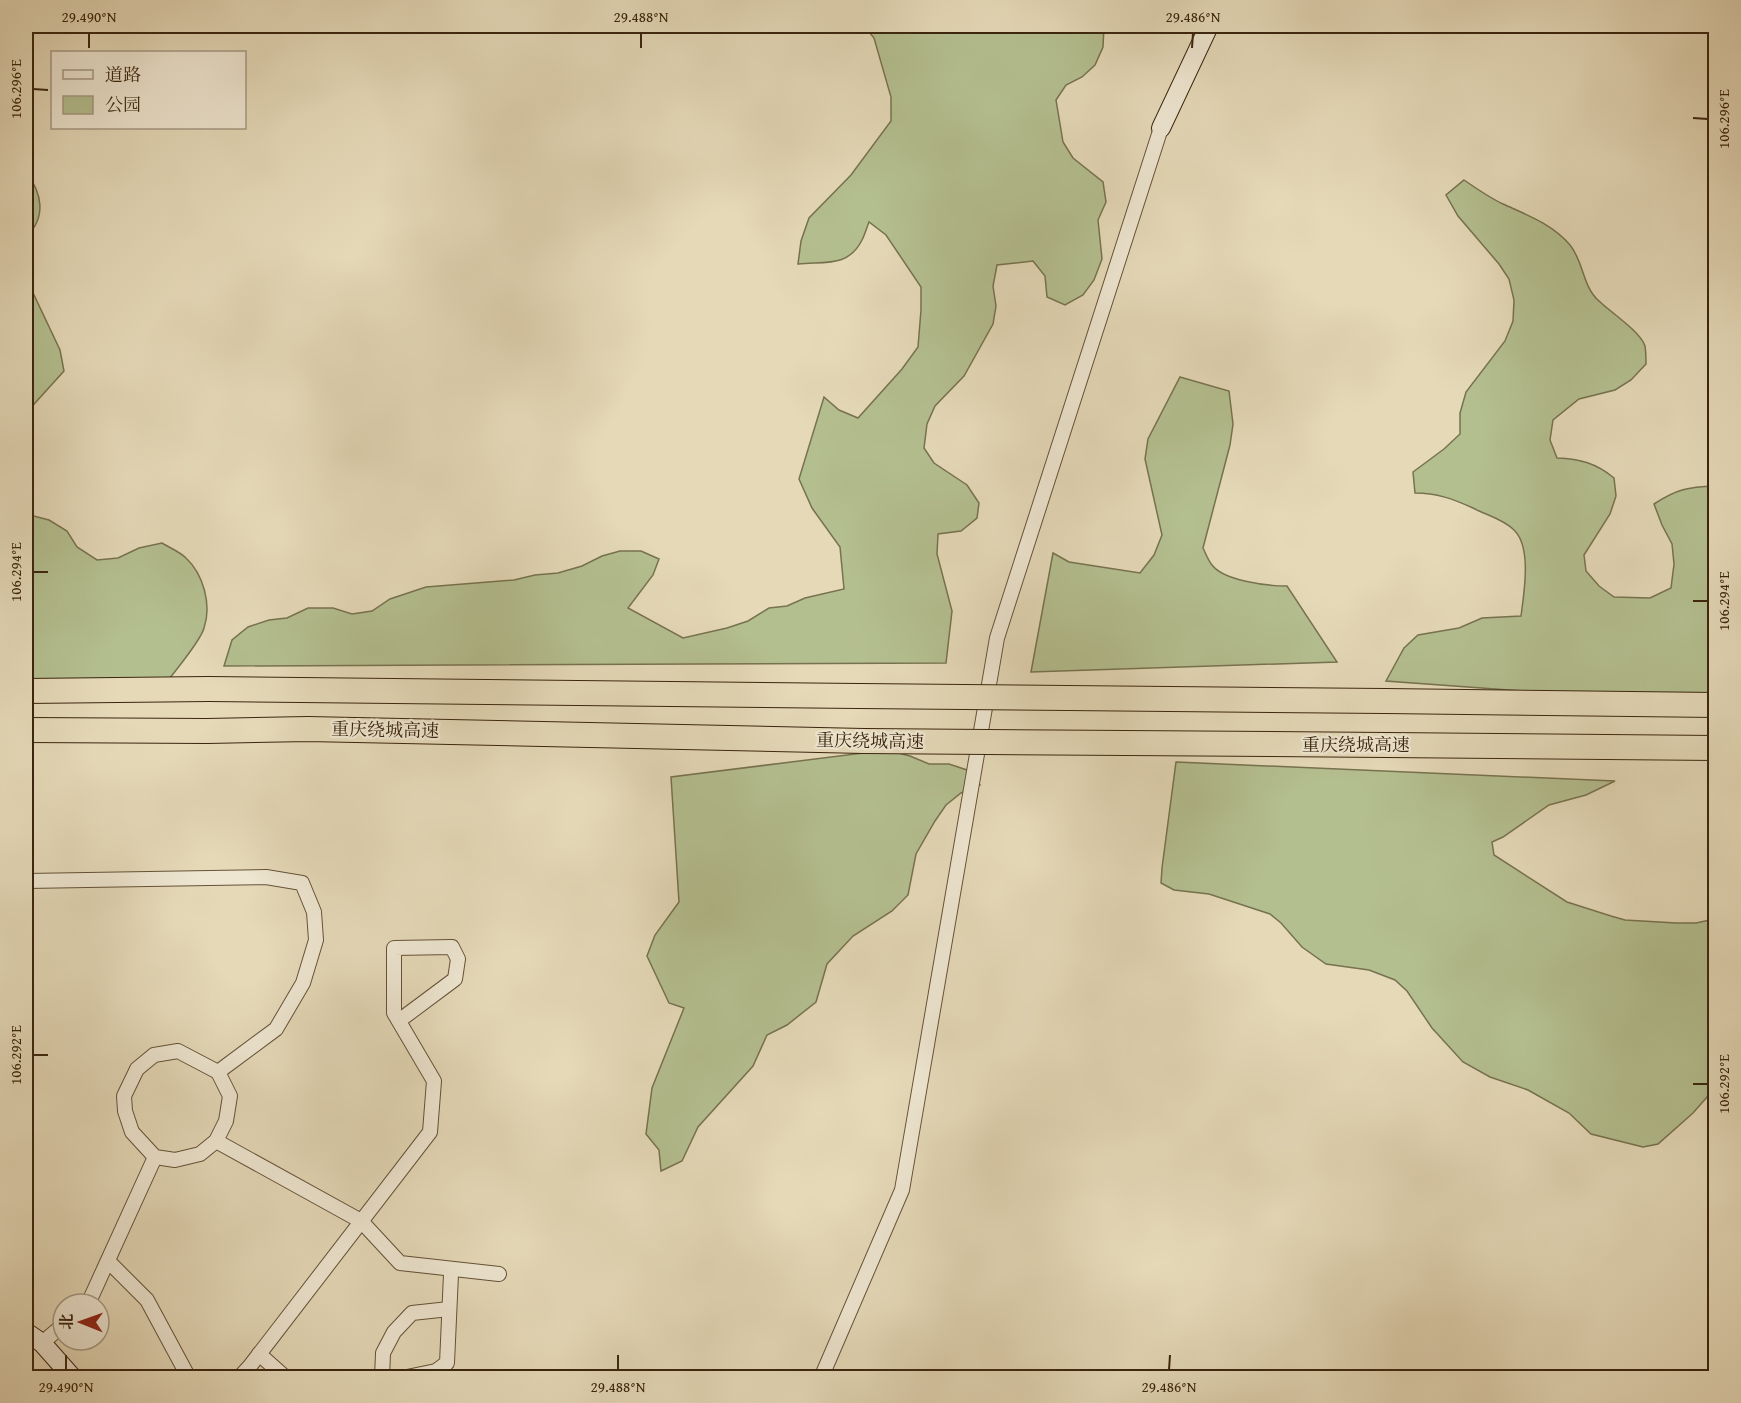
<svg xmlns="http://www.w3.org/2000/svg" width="1741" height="1403" viewBox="0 0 1741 1403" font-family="'Gentium Book Plus','Noto Serif SC',serif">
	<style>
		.green { fill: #b4bf90; stroke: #77724f; stroke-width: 1.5 }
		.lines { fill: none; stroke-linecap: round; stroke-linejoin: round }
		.street-casing { stroke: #655238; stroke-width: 16 }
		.secondary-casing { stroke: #3a250e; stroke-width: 20 }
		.highway-casing { stroke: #3a250e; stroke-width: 26 }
		.street { stroke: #eee6d1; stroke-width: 14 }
		.secondary { stroke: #eee6d1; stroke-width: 18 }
		.highway { stroke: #e5d9b8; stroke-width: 24 }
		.highway-bridge-casing { stroke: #3a250e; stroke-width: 26; stroke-linecap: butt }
		.highway-bridge { stroke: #e5d9b8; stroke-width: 24 }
		.ticks { fill: none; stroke: #3a250e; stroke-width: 2 }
		.labels { text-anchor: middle; stroke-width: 4.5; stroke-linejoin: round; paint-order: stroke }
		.street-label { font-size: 18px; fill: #3a250e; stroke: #eee6d1 }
		.neatline { fill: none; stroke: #3a250e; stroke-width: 2 }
		.ticks-label { font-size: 15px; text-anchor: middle; fill: #3a250e }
	</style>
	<rect width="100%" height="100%" fill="#e5d9b8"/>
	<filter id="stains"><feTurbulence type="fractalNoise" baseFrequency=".00333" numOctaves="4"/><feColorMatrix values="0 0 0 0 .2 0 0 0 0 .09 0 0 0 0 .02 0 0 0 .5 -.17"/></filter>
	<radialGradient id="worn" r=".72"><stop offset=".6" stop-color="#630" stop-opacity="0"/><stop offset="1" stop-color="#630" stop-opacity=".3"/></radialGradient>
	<g class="green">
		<path d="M864,26H1104L1103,47L1095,65L1082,77L1066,85L1056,100L1063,142L1073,158L1103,182L1106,202L1098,220L1102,259L1094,280L1083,295L1065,305L1047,297L1045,276L1033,261L997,265L993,286L996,306L993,324L964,376L935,406L927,424L924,448L934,463L967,485L979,503L977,518L961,531L938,534L937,554L952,611L946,663L224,666L232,640L248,627L269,620L287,618L308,608H333L352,614L372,611L390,599L426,587L514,580L535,575L558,573L582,566L602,556L620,551H641L659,559L653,575L628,608L683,638L727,628L748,621L769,608L787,606L805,598L844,589L840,547L812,508L799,479L824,397L839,410L858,418L902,369L918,347L921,310V287L886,235L869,222C867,227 865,234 862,240C848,268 824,261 798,264L801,241L809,218L851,175L891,121V97L874,38Z"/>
		<path d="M26,172C42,193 47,217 26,237Z"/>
		<path d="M1464,180C1477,189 1490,198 1503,204C1527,215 1552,224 1570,245C1584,262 1582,286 1599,301C1609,311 1641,332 1645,346C1646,352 1646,358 1646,364L1631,380L1615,390L1579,399L1553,420L1550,440L1557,458C1580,459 1596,463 1614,478L1616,496L1610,514L1584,555L1586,571L1599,586L1614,597L1650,598L1671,588L1674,564L1672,544L1662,525L1654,504C1677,489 1688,487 1715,486V697L1617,698L1386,681L1404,648L1418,635L1459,628L1482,618L1521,616C1524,593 1532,547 1514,530C1503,519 1486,515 1473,508C1453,499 1437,493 1415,493L1413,472L1444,449L1460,434V413L1466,392L1505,341L1513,321L1514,300L1509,279L1499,264L1458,216L1446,195Z"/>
		<path d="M26,278L60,350L64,371L26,413Z"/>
		<path d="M1180,377L1229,391L1233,424L1230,445L1203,548C1206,554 1208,560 1212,565C1224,581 1268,586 1287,586L1337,662L1031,672L1053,553L1069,562L1140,573L1154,555L1162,535L1145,459L1148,439Z"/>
		<path d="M26,514L49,520L67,531L77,547L97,560L118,558L139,548L162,543C170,548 180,552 186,558C203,574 212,604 204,628C201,640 179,666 170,678L26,682Z"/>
		<path d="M887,750L910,756L929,764H949L967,770L980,785L961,793L946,805L935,821L916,854L908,895L892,911L853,936L827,964L816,1002L787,1025L767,1035L753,1066L698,1127L682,1161L661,1171L659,1150L646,1134L652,1088L684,1008L669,1003L647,956L655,935L679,902L671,777Z"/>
		<path d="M1176,762L1615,781L1586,795L1549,805L1503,837L1492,842L1494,855L1567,902L1611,916L1625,920L1676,923H1696L1715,919V1088L1693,1113L1658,1144L1643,1147L1591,1134L1569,1113L1528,1090L1490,1077L1463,1062L1432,1028L1407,991L1395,980L1369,970L1326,964L1302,947L1281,923L1270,914L1209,894L1174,890L1161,883L1162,868Z"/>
	</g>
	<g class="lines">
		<g class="street-casing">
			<g id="street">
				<path d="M26,881L266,877L302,883L314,912L316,940L303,983L276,1029L218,1072"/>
				<path d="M178,1051L218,1072L230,1096L226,1121L216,1141L200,1154L175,1160L155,1157L132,1132L125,1111L124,1096L137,1069L154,1055Z"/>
				<path d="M216,1141L361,1221L400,1263L499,1274"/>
				<path d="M108,1261L147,1300L189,1378"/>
				<path d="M88,1304L155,1157"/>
				<path d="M42,1343L63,1325"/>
				<path d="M259,1354L286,1378"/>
				<path d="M239,1378L250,1366L430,1132L434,1081L394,1013V948L452,947L458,959L455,979L400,1020"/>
				<path d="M382,1378L383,1353L394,1332L412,1313L449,1309"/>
				<path d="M402,1378L436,1371L447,1363L451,1274"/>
				<path d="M821,1378L902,1190L997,638L1161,128"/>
			</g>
		</g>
		<g class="secondary-casing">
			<g id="secondary">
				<path d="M1161,128L1209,26"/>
				<path d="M26,1332L42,1343L73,1378"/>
			</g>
		</g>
		<g class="highway-casing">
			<g id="highway">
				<path d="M26,691L208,689L859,696"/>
				<path d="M1385,701L1716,705"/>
				<path d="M26,730L207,731L308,729L864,741"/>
				<path d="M1387,745L1716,748"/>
			</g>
		</g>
		<use href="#street" class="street"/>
		<use href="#secondary" class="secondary"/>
		<use href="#highway" class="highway"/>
		<g class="highway-bridge-casing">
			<g id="highway-bridge">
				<path d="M859,696L1385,701"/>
				<path d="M864,741L1387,745"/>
			</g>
		</g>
		<use href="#highway-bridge" class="highway-bridge"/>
	</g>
	<path class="ticks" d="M89,48V33M641,48V33M1192,48L1193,33M33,89L48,90M1693,118L1708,119M33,572H48M1693,601H1708M33,1055H48M1693,1084H1708M66,1370V1355M618,1370V1355M1169,1370L1170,1355"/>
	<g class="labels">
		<g class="street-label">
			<text transform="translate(385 730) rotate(1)" y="6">重庆绕城高速</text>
			<text transform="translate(870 741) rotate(1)" y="6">重庆绕城高速</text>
			<text x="1356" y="751">重庆绕城高速</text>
		</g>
	</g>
	<rect width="1741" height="1403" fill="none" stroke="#e5d9b8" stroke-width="66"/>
	<rect x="51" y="51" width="195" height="78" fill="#eee6d1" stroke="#a69983" stroke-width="1.5"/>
	<rect x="63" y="70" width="30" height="9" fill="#eee6d1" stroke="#a69983" stroke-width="1.5"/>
	<text x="105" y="81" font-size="18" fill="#3a250e">道路</text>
	<rect x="63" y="96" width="30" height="18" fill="#b4bf90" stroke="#a69983" stroke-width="1.5"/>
	<text x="105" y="111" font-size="18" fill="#3a250e">公园</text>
	<g transform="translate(81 1322) rotate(271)"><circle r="28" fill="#eee6d1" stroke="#a69983" stroke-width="1.5"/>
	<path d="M0-4.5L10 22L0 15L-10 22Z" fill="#8f2418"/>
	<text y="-9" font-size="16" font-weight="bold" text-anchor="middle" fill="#3a250e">北</text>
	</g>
	<rect x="33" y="33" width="1675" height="1337" class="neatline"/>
	<g class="ticks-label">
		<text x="89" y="22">29.490°N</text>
		<text x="641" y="22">29.488°N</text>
		<text x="1193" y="22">29.486°N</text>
		<text transform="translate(16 89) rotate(-90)" y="5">106.296°E</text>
		<text transform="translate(1724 119) rotate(-90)" y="5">106.296°E</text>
		<text transform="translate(16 572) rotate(-90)" y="5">106.294°E</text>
		<text transform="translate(1724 601) rotate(-90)" y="5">106.294°E</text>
		<text transform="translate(16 1055) rotate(-90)" y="5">106.292°E</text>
		<text transform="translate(1724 1084) rotate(-90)" y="5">106.292°E</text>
		<text x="66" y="1392">29.490°N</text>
		<text x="618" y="1392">29.488°N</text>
		<text x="1169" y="1392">29.486°N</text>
	</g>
	<rect width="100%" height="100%" filter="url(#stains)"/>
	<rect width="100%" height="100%" fill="url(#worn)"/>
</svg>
